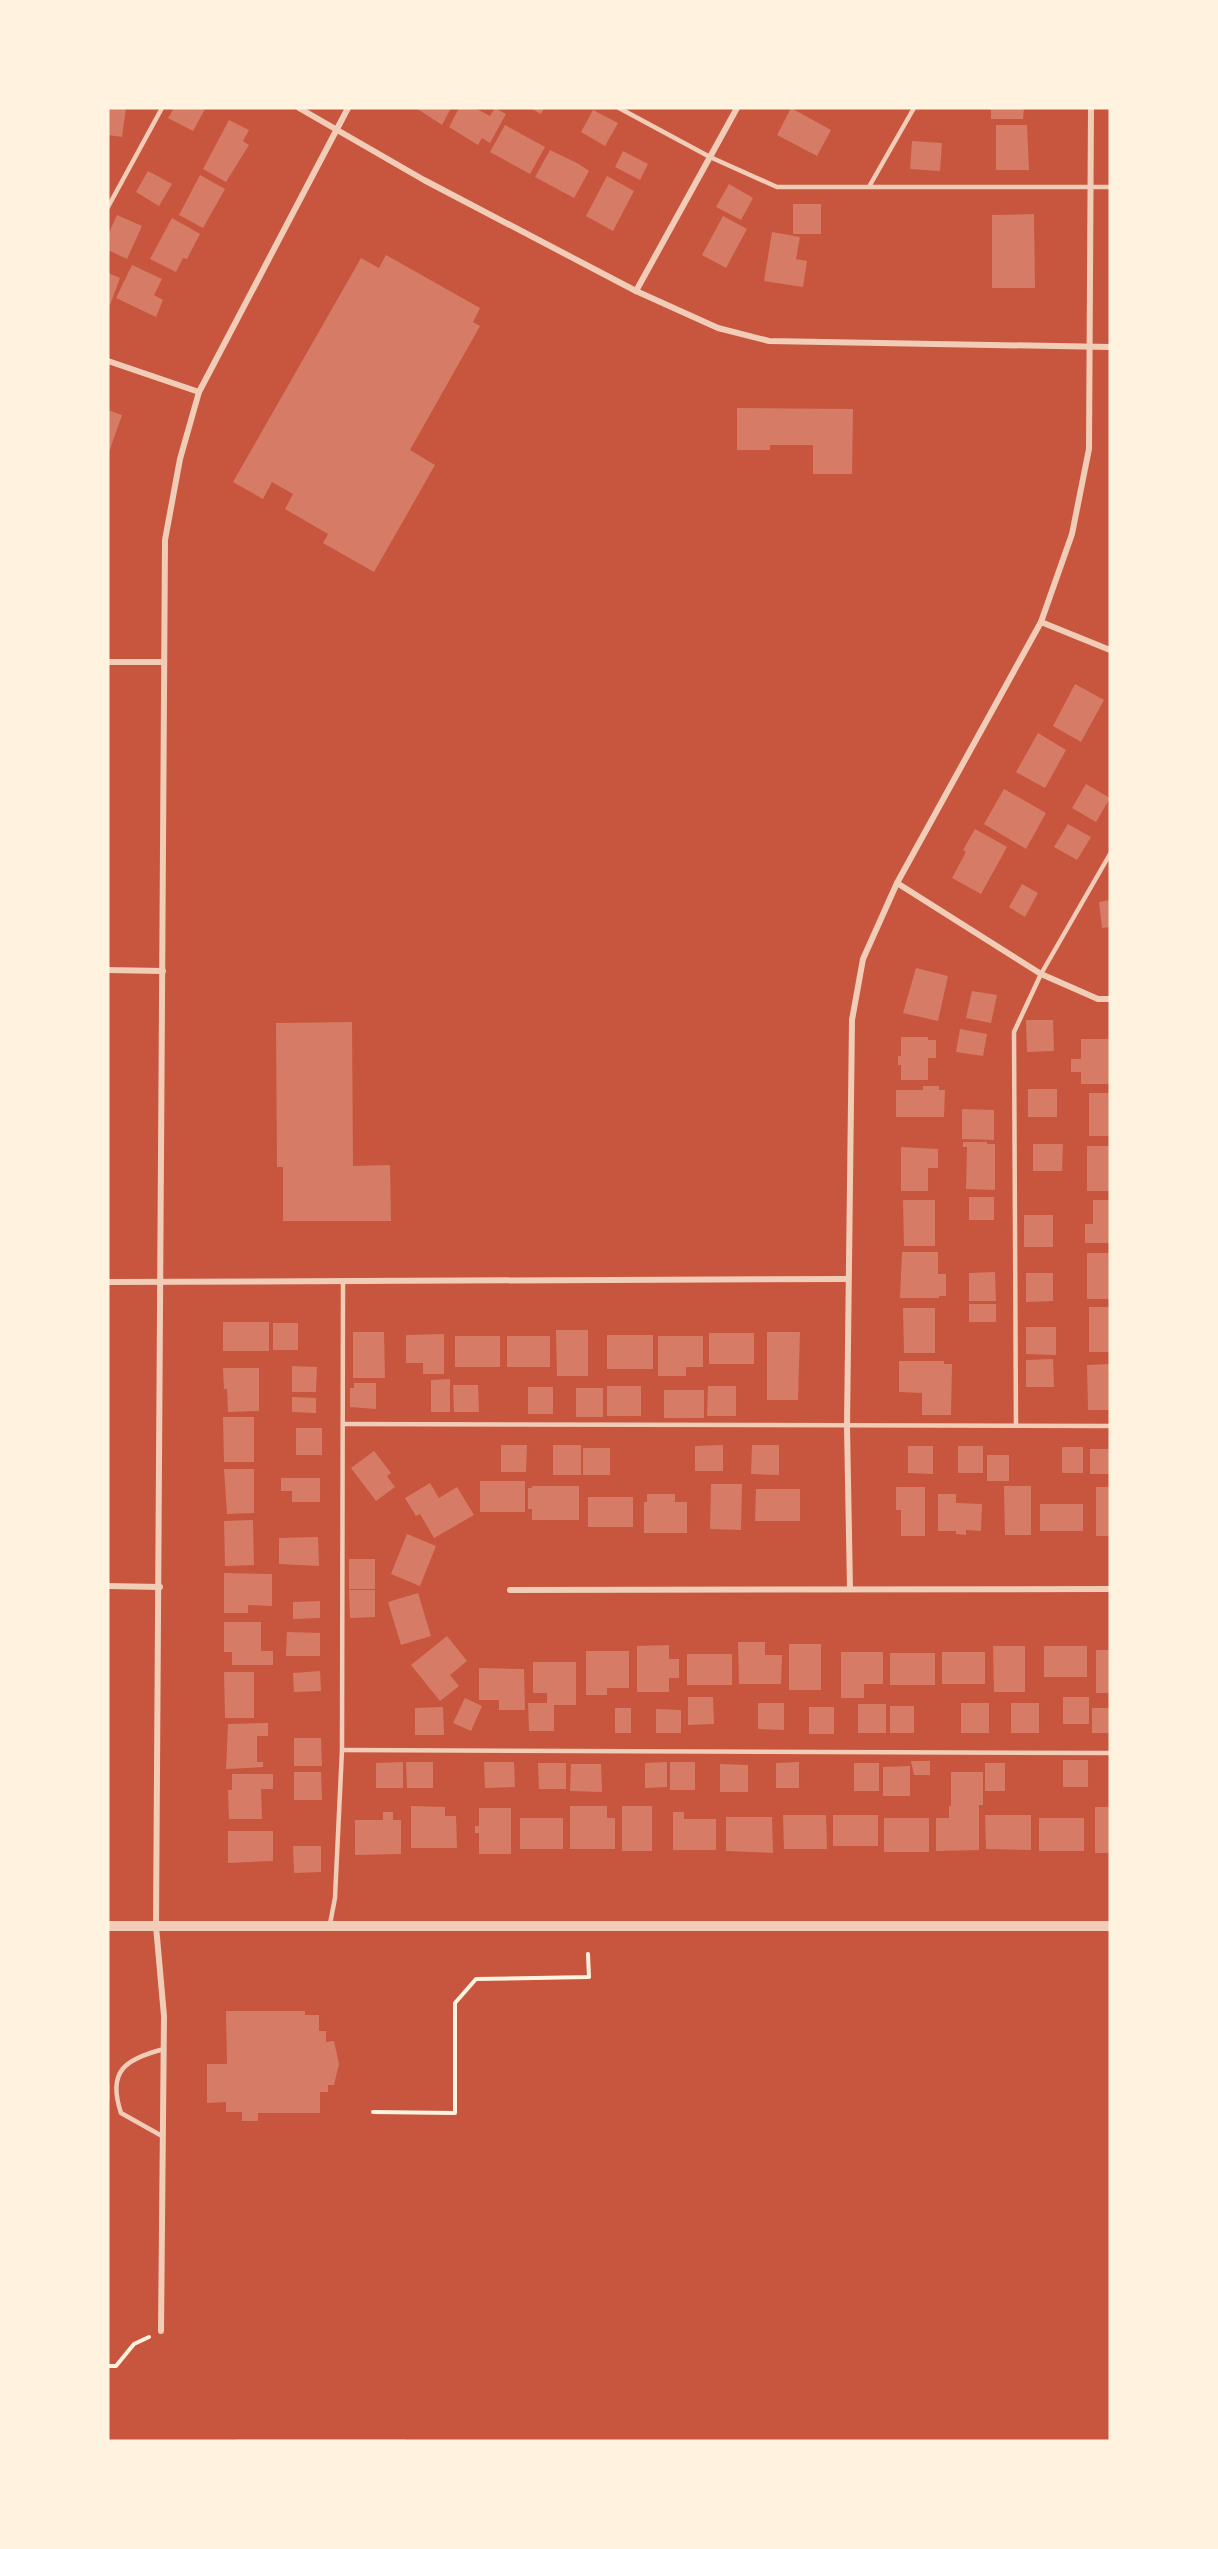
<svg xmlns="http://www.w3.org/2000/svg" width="1218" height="2549" viewBox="0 0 1218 2549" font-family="Rubik,sans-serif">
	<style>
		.building { fill: #d67c66 }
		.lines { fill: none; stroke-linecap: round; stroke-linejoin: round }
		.path { stroke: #fff3e0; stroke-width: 4 }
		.service { stroke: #f1ccb7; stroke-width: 4.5 }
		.minor { stroke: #f1ccb7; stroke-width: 6 }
		.tertiary { stroke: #f1ccb7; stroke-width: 10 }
	</style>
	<rect width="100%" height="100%" fill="#c8553d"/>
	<g class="building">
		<path d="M108,108H126L122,137L108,135Z"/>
		<path d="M174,108H203L205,109L193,131L168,118Z"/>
		<path d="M416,108H451L442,125Z"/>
		<path d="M459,108H475L490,116L495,108L506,114L490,143L482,138L478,145L449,127Z"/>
		<path d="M530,108H544L541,114Z"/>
		<path d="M791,108L831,130L817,156L777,135Z"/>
		<path d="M991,108H1024L1023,119H991Z"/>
		<path d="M593,110L618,123L605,146L581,132Z"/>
		<path d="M229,120L249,130L243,141L249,145L226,182L203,169Z"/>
		<path d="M505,125L545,147L530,174L490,152Z"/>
		<path d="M996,125H1027L1029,170H996Z"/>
		<path d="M912,141L942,143L940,171L910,169Z"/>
		<path d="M550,150L579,164L589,171L574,198L535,177Z"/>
		<path d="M623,151L648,164L640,180L615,167Z"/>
		<path d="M148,171L172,184L159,206L136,192Z"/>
		<path d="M200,175L225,189L203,228L179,215Z"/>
		<path d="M607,176L634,191L613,231L586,216Z"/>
		<path d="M729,184L753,198L741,220L716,207Z"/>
		<rect x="793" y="204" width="28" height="30"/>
		<path d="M1034,214L1035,288H992V215Z"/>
		<path d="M117,215L142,226L127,259L108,250V235Z"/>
		<path d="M723,216L747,229L726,268L702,255Z"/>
		<path d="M172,218L200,234L187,259L183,258L176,272L150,259Z"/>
		<path d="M772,232L800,237L796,259L807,261L803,287L764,281Z"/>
		<path d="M386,255L480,308L473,322L480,326L410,450L435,465L374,572L323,543L328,534L285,509L293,494L272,482L263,499L233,482L361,258L379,268Z"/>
		<path d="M132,265L162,279L154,295L163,300L156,317L116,298Z"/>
		<path d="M108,273L120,278L110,305L108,304Z"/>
		<path d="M737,408L853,409L852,474H813V445H770V450H737Z"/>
		<path d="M108,410L122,415L108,455Z"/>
		<path d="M1075,684L1104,700L1081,742L1053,726Z"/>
		<path d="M1038,733L1066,750L1045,788L1016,772Z"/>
		<path d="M1086,784L1110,798L1096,822L1072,808Z"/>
		<path d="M1004,789L1046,813L1026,849L984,824Z"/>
		<path d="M1068,824L1091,837L1077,860L1054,847Z"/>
		<path d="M975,829L1007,847L981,894L952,878L966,852L963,850Z"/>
		<path d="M1022,884L1038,893L1025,917L1009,907Z"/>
		<path d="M1110,900V927L1102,928L1099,902Z"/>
		<path d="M916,968L948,976L938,1021L903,1013Z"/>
		<path d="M972,991L997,995L991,1023L966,1018Z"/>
		<path d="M1026,1020H1053L1054,1051L1027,1052Z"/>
		<path d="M352,1022L353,1166L390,1165L391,1221H283V1167H277L276,1023Z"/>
		<path d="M960,1029L987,1034L983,1056L956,1052Z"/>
		<path d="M901,1037H928V1040H936V1058H928V1080H901V1065H898V1056H901Z"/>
		<path d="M1081,1039H1110V1084H1081V1072H1071V1059H1081Z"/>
		<path d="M923,1086H939V1090H945L944,1117H896V1090H923Z"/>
		<rect x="1028" y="1089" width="29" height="28"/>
		<rect x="1089" y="1093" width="21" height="43"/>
		<path d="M962,1109L994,1110V1140L962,1139Z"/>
		<path d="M963,1142H987V1144H995V1190L966,1189L967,1147H963Z"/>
		<path d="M1033,1144H1063L1062,1171H1033Z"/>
		<rect x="1087" y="1146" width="23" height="45"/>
		<path d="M901,1147L938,1149V1168H928V1191H901Z"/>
		<rect x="969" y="1197" width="25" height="23"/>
		<path d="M903,1200H935V1246H904Z"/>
		<path d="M1093,1200H1110V1243H1085V1224H1093Z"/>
		<rect x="1024" y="1215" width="29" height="32"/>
		<path d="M902,1252H938V1274H946V1296H939V1298H900Z"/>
		<rect x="1087" y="1253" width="23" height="46"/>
		<path d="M995,1272L996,1301H969V1273Z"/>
		<path d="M1026,1273H1053V1301L1026,1302Z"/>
		<rect x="969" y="1304" width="27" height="18"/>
		<rect x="1089" y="1307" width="21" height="45"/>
		<path d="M903,1308H935V1353H904Z"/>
		<rect x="223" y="1322" width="46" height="29"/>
		<rect x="273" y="1323" width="25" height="27"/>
		<path d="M1026,1327H1056V1355L1026,1354Z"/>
		<path d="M556,1330H588V1376H557Z"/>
		<path d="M353,1332H384L385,1378H353Z"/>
		<path d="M767,1332H800L798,1400H767Z"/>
		<rect x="709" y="1333" width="45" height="31"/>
		<path d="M444,1334V1374H423V1363H406V1335Z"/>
		<rect x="607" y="1335" width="46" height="34"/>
		<rect x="455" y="1336" width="45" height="31"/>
		<rect x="507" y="1336" width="43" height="31"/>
		<path d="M658,1336H703V1367H686V1376H658Z"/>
		<path d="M1053,1359L1054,1387H1026V1360Z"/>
		<path d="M899,1361H944V1364H952L951,1415H922V1393L899,1392Z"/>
		<path d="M1110,1364V1410H1088L1087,1365Z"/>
		<path d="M292,1366L317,1367L316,1392H292Z"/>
		<path d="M223,1368H259V1411L228,1412L227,1389H224Z"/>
		<path d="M450,1379V1412H431V1380Z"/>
		<path d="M354,1383H376V1409L350,1407V1388H354Z"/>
		<path d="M453,1385H478L479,1412H454Z"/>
		<rect x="607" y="1386" width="34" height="30"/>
		<path d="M708,1386H736V1416H707Z"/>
		<rect x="528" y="1387" width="25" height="27"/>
		<rect x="576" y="1388" width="27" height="29"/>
		<rect x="664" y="1390" width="40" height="28"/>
		<path d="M292,1397L316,1398V1413L292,1412Z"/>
		<path d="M223,1417H254V1462H224Z"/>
		<rect x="296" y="1428" width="26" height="27"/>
		<path d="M501,1445H527L526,1472H501Z"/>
		<rect x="553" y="1445" width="28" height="30"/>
		<path d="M723,1445V1471H695V1446Z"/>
		<path d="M752,1445H779V1475L751,1474Z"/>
		<path d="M908,1446H933V1474L908,1473Z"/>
		<rect x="958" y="1446" width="25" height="27"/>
		<rect x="1062" y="1447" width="21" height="26"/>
		<rect x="583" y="1448" width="27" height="27"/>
		<rect x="1090" y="1449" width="20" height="25"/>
		<path d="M374,1451L391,1473L387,1476L395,1487L376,1501L351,1468Z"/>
		<rect x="987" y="1455" width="22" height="26"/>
		<path d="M224,1469H254V1513L227,1514Z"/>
		<path d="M281,1478H320V1502H292V1491H281Z"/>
		<rect x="480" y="1481" width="45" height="31"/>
		<path d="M430,1483L439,1498L457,1487L474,1515L434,1538L420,1514L416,1516L405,1498Z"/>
		<path d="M711,1484H742L741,1530L710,1529Z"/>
		<path d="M532,1486H579V1520H532V1509H528V1488H532Z"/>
		<path d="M1004,1486H1031V1535H1005Z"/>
		<path d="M896,1487H925V1536H901V1510H896Z"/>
		<rect x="1096" y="1487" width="14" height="49"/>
		<path d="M756,1489H800V1521H755Z"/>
		<path d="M647,1494H675V1502H687V1533H644V1502H647Z"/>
		<path d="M938,1494H956V1503L982,1504L981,1531L966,1530V1535L956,1534V1531H938Z"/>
		<rect x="588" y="1497" width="45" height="30"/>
		<rect x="1040" y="1504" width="43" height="27"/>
		<path d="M253,1520L254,1565L225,1566L224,1521Z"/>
		<path d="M407,1534L436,1546L420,1586L391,1574Z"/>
		<path d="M318,1537L319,1566L279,1564V1538Z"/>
		<rect x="349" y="1559" width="26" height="30"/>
		<path d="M224,1573L272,1574V1606L248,1605V1613H224Z"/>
		<path d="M349,1590H375V1617L350,1618Z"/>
		<path d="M418,1593L431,1636L401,1645L388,1602Z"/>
		<path d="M320,1601V1618L293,1619V1602Z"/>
		<path d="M224,1622H261V1651H273V1665H232V1652H224Z"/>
		<path d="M287,1632L320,1633V1656H286Z"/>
		<path d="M447,1636L467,1661L450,1675L459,1686L440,1701L411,1665Z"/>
		<path d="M738,1642H765V1655H782L781,1684H739Z"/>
		<rect x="789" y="1644" width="32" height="46"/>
		<path d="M669,1645V1659H679V1678H669V1692H637V1646Z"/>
		<path d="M993,1646H1025V1692H994Z"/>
		<rect x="1044" y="1646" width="43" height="31"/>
		<rect x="1096" y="1650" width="14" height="43"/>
		<path d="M586,1651H629V1688H607V1695H586Z"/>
		<path d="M841,1652H883V1684H864V1698H841Z"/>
		<rect x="942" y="1652" width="43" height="32"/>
		<rect x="890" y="1653" width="45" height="32"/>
		<rect x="687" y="1654" width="45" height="31"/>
		<path d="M533,1662H576V1705H554V1731H529L528,1703H547V1693H533Z"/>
		<path d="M479,1668L524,1669L525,1710H499V1700H479Z"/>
		<path d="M320,1671L321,1691L294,1692L293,1673Z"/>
		<path d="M224,1672H254V1718H225Z"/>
		<path d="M688,1697H713L714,1724L688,1725Z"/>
		<rect x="1063" y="1697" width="26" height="27"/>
		<path d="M465,1698L482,1706L471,1731L453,1723Z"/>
		<path d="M758,1703H784V1730L758,1729Z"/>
		<rect x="961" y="1703" width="28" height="30"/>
		<rect x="1011" y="1703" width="28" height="30"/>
		<rect x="858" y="1704" width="28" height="29"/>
		<rect x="890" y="1706" width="24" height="27"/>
		<path d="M443,1707L444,1735H415V1708Z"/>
		<rect x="809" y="1707" width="25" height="27"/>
		<rect x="615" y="1708" width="16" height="25"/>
		<rect x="1092" y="1708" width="18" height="25"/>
		<path d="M656,1709L681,1710V1733H656Z"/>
		<path d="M268,1723V1736H257V1762H263V1767L226,1769L228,1724Z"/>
		<path d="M294,1738H321L322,1766H294Z"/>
		<rect x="1063" y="1760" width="25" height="27"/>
		<path d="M911,1761H930V1775H914Z"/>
		<path d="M403,1762V1788H376V1763Z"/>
		<path d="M406,1762H433V1788H407Z"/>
		<path d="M484,1762H514L515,1787L485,1788Z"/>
		<path d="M667,1762V1787L645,1788V1763Z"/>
		<rect x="670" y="1762" width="25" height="28"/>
		<path d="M799,1762V1788H776V1763Z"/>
		<path d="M538,1763H566V1789H539Z"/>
		<rect x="854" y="1763" width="25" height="28"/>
		<rect x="985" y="1763" width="20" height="28"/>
		<path d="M571,1764H601L602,1792L570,1791Z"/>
		<path d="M720,1764L748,1765V1792H720Z"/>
		<path d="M910,1766V1796H883V1767Z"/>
		<path d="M294,1772H321L322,1800H294Z"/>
		<path d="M951,1772H983V1805H979V1850L936,1851V1818H949V1806H951Z"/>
		<path d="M232,1774H273V1789H261L262,1819H229L228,1790H232Z"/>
		<path d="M411,1806L445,1807V1816H456L457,1848H411Z"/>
		<path d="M570,1806H607V1818H615V1849H570Z"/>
		<rect x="622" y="1806" width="30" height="45"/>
		<rect x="1095" y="1807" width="15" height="46"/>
		<path d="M479,1808H511V1854H479V1833H475V1826H479Z"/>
		<path d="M383,1812H393V1820H401V1854L355,1855V1820H383Z"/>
		<path d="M673,1812H684V1819H716V1850H673Z"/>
		<path d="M783,1815H826L827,1849H784Z"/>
		<rect x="833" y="1815" width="45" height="31"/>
		<path d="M985,1815H1031V1850L986,1849Z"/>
		<path d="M726,1817H772L773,1853L726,1851Z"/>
		<rect x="520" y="1818" width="43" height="31"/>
		<rect x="884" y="1818" width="45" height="34"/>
		<rect x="1039" y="1818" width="45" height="33"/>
		<path d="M228,1831H273V1861L228,1863Z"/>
		<path d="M293,1846H321V1872L294,1873Z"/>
		<path d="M226,2011H305V2015H319V2031H326V2042L334,2041L339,2064L334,2085H328V2092H320V2113H258V2121H242V2112H226V2102L207,2103V2064H227Z"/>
		<path d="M108,2084H110V2099L108,2102Z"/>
		<rect x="236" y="2439" width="169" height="2"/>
	</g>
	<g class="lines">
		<g class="path">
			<path d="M373,2112L455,2113V2003L476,1979L589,1977L588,1954"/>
			<path d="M108,2366H116L134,2344L149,2337"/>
		</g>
		<g class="service">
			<path d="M619,108L710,157L777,187H1110"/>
			<path d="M870,185L914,108"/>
			<path d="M108,207L162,108"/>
			<path d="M343,1424L1110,1426"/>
			<path d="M1016,1426L1014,1032L1041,974L1110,854"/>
			<path d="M342,1750L1110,1753"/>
			<path d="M330,1924L335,1898L342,1750L343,1282"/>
			<path d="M162,2136L121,2113C107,2071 125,2059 164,2049"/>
		</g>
		<g class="minor">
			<path d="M299,108L424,180L636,291L718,328L769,341L1110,347"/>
			<path d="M636,291L737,108"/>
			<path d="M108,361L199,392"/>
			<path d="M1041,622L1110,650"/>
			<path d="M108,662H162"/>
			<path d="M897,883L1041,974L1098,999H1110"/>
			<path d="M108,970L163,971"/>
			<path d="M108,1282L848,1279"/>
			<path d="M108,1586L160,1587"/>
			<path d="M850,1589L847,1426L852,1020L863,959L897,883L1041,622L1072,534L1089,449L1091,108"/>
			<path d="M510,1590L1110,1589"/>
			<path d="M161,2331L164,2016L156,1926L165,540L180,459L199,392L348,108"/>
		</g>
		<path class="tertiary" d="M108,1926H1110"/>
	</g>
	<rect width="1218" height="2549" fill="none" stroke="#fff3e0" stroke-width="219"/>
</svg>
